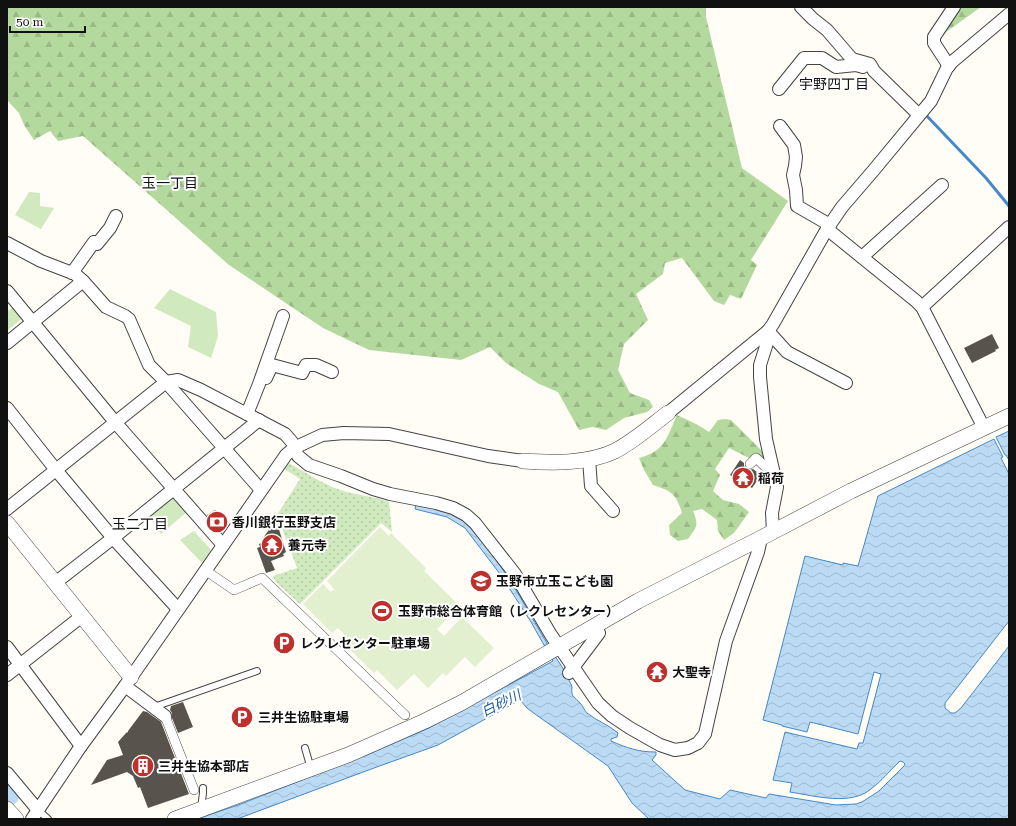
<svg xmlns="http://www.w3.org/2000/svg" width="1016" height="826" viewBox="0 0 1016 826" font-family="'Roboto Serif','Noto Sans JP',serif">
	<style>
		.grass { fill: #d1e9be }
		.forest { fill: url(#forest-firs) }
		.park { fill: url(#park-dots) }
		.pitch { fill: #e2f0d0 }
		.water { fill: url(#water-waves); stroke: #4589c8 }
		.lines { fill: none; stroke-linecap: round; stroke-linejoin: round }
		.stream { stroke: #4589c8; stroke-width: 3 }
		.river { stroke: #bbdaf4; stroke-width: 18 }
		.building { fill: #59534d }
		.service-casing { stroke: #444; stroke-width: 8 }
		.pedestrian-casing { stroke: #444; stroke-width: 10 }
		.minor-casing { stroke: #444; stroke-width: 14 }
		.tertiary-casing { stroke: #444; stroke-width: 16 }
		.service { stroke: #fff; stroke-width: 6 }
		.pedestrian { stroke: #fff; stroke-width: 9 }
		.minor { stroke: #fff; stroke-width: 12 }
		.tertiary { stroke: #fff; stroke-width: 15 }
		.labels { text-anchor: middle; stroke-width: 4; stroke-linejoin: round; paint-order: stroke }
		.poi-label { font-size: 13px; font-weight: bold; fill: #111; stroke: #fff; text-anchor: start }
		.neighbourhood-label { font-size: 14px; fill: #111; stroke: #fff }
		.water-label { font-size: 14px; font-style: italic; fill: #1d5c9f; stroke: #fff }
	</style>
	<defs>
		<pattern id="forest-firs" width="22" height="20" patternUnits="userSpaceOnUse"><rect width="22" height="20" fill="#b4d99e"/><path d="M5 1l3.5 6h-7zM16 11l3.5 6h-7z" fill="#9ab987"/></pattern>
		<pattern id="park-dots" width="8" height="8" patternUnits="userSpaceOnUse"><rect width="8" height="8" fill="#d1e9be"/><path d="M2 2h.1M6 6h.1" fill="none" stroke="#b2c7a2" stroke-width="1.8" stroke-linecap="round"/></pattern>
		<pattern id="water-waves" width="16" height="10" patternUnits="userSpaceOnUse"><rect width="16" height="10" fill="#bbdaf4"/><path d="M0 5q4-4 8 0t8 0" fill="none" stroke="#a0bad0"/></pattern>
	</defs>
	<rect width="100%" height="100%" fill="#fffdf5"/>
	<g class="grass">
		<path d="M29,192L40,193V206L54,208L41,229L15,215Z"/>
		<path d="M170,289L216,312L218,336L211,358L188,347L191,326L154,308Z"/>
		<path d="M14,307L21,319L7,331V311Z"/>
		<path d="M174,494L188,511L161,534L148,515Z"/>
		<path d="M194,531L211,550L203,564L180,540Z"/>
	</g>
	<g class="forest">
		<path d="M7,7H706V17L742,168L788,201L751,260L757,265L741,299L730,295L724,305L714,301L682,258L665,263L663,274L636,294L648,320L624,344L618,370L630,393L649,400L653,407L647,412L624,418L606,430L592,427L579,430L558,392L539,384L506,363L490,347L461,360L369,350L323,328L229,265L83,136L58,141L50,131L34,140L24,125L19,113L7,100Z"/>
		<path d="M959,7H981L946,32L939,35Z"/>
		<path d="M677,415L698,425L709,432L718,420L725,419L731,420L766,455L768,465L751,459L729,448L715,469L720,475L713,491L723,500L739,504L749,512L734,533L724,540L718,531L717,520L702,509L693,511C699,526 697,526 688,539L678,541L670,535L669,525L682,513C676,493 671,491 653,485L644,470L639,458C646,456 656,452 661,446C668,439 673,423 677,415Z"/>
	</g>
	<path class="park" d="M287,462C303,471 323,484 340,490C356,495 373,496 389,502L392,532L381,523L300,604L275,581L273,576L297,568L277,515L300,479L283,468Z"/>
	<path class="pitch" d="M380,527L389,536L391,533L426,568L424,571L460,606L437,629L444,636L462,617L494,648L475,667L465,657L446,676L443,673L428,688L414,674L397,690L377,670L374,673L339,639L344,634L338,628L332,633L303,604L323,584L331,592L334,589L327,581Z"/>
	<g class="water">
		<path d="M1009,431V460L1006,455H1005L996,437Z"/>
		<path d="M994,439L1003,457L1001,458L1009,474V621L945,703V708L951,713H955L961,708L1009,646V819H649L632,803L608,766L535,714L527,708L520,700L438,745L374,768L237,819H197L238,805L369,754L429,728L553,661L531,622L500,574L465,528L447,517L415,509L416,504C430,508 447,510 459,518C469,524 476,535 484,544C516,583 536,629 564,670C566,675 571,683 572,687C572,691 571,693 573,696C575,699 578,700 580,703C583,706 584,710 587,713C597,721 609,725 618,733L617,737L611,739V741C627,748 638,752 656,752V755L652,760L685,790L720,799L730,790L766,798L769,794L836,805L856,804L862,802L879,791L904,766L905,764L903,762L900,761C890,770 882,781 871,789C851,806 815,796 790,792L792,783L773,780L785,732L857,749L859,743H863L881,674L874,672L858,734L810,722L807,732L782,726V725L763,720L805,556L843,565V563L858,566L878,496Z"/>
	</g>
	<g class="lines">
		<path class="stream" d="M925,114L986,178L1009,206"/>
		<path class="river" d="M7,792L10,796"/>
	</g>
	<g class="building">
		<path d="M992,334L999,348L995,350L996,351L972,363L964,348Z"/>
		<path d="M740,460L744,463V466L746,468L749,470L753,469L761,475L752,488L730,475Z"/>
		<path d="M215,510L228,525L222,533L207,515Z"/>
		<path d="M276,520L286,552L283,554L284,556L271,561L275,570L266,573L257,548L260,547L259,544L264,542L263,538Z"/>
		<path d="M183,702L193,727L178,733L172,718V713L170,710L171,706Z"/>
		<path d="M143,711L147,712L161,722L189,794L148,808L140,787L138,788L133,776L127,772L91,785L107,760L123,755L118,742L126,733L128,732V731Z"/>
	</g>
	<g class="lines">
		<g class="service-casing">
			<g id="service">
				<path d="M154,707L257,671"/>
				<path d="M305,748L311,769"/>
				<path d="M201,808L203,793V788"/>
				<path d="M38,810L48,819"/>
			</g>
		</g>
		<g class="pedestrian-casing">
			<g id="pedestrian">
				<path d="M750,464L756,458L774,475"/>
				<path d="M205,570L234,590L262,578L405,715"/>
				<path d="M165,716L194,790"/>
			</g>
		</g>
		<g class="minor-casing">
			<g id="minor">
				<path d="M801,7L813,19L827,30L852,59L870,64L874,71L919,115"/>
				<path d="M949,66L934,43V37L954,7"/>
				<path d="M779,89L804,58H822L836,67L856,65L863,67"/>
				<path d="M780,126L794,145L796,157L795,166L793,175L796,190L797,206L830,225"/>
				<path d="M827,229L916,301L922,307L984,428"/>
				<path d="M7,243L41,261L75,274L83,281L106,307L125,316L129,319L149,365L166,382L261,490"/>
				<path d="M862,257L942,185"/>
				<path d="M72,273L94,242L97,244L110,228L116,216"/>
				<path d="M7,291L115,422L223,545"/>
				<path d="M922,307L1009,227"/>
				<path d="M768,331V337L767,343L760,365V377L766,439L777,487L772,513L773,532"/>
				<path d="M768,331L787,352L846,383"/>
				<path d="M7,343L83,281"/>
				<path d="M266,378L272,365L302,373L306,365H316L332,372"/>
				<path d="M7,408L56,470L113,538L178,609"/>
				<path d="M668,413L768,331L773,324L827,229L842,207L873,171L931,101L947,68L952,62L1009,14"/>
				<path d="M247,414L259,384L283,316"/>
				<path d="M589,459L591,486L613,511"/>
				<path d="M7,509L166,382L178,380L201,390L285,434L292,442L298,456L309,465L341,476L373,489L390,494L436,503L453,508L466,515L475,523L515,574L551,635L598,703L612,716L630,728L660,745L675,750L688,748L698,743L705,734L726,641L758,552L761,538"/>
				<path d="M55,583L113,538L259,420"/>
				<path d="M7,647L81,746"/>
				<path d="M569,673L599,633L595,625"/>
				<path d="M7,675L82,616"/>
				<path d="M125,686L165,716"/>
				<path d="M7,773L38,810"/>
				<path d="M32,819L81,746L125,686L286,455L294,448L322,435L344,433L389,434L488,456L523,461"/>
			</g>
		</g>
		<g class="tertiary-casing">
			<g id="tertiary">
				<path d="M523,461C552,463 588,464 615,451C634,441 651,426 668,413"/>
				<path d="M7,523L131,677"/>
				<path d="M7,809L16,819"/>
				<path d="M175,819L348,755L425,721L461,703L638,601L761,538L851,491L1009,416"/>
			</g>
		</g>
		<use href="#service" class="service"/>
		<use href="#pedestrian" class="pedestrian"/>
		<use href="#minor" class="minor"/>
		<use href="#tertiary" class="tertiary"/>
	</g>
	<defs>
		<g id="temple-disc" transform="scale(1.15)"><circle r="9.5" fill="#bc312d" stroke="#fff"/><path d="M0-6L5-2H3V0L6.5 2.5H4V6H1.5V3h-3V6H-4V2.5H-6.5L-3 0V-2H-5Z" fill="#fff"/></g>
		<g id="bank-disc" transform="scale(1.15)"><circle r="9.5" fill="#bc312d" stroke="#fff"/><path d="M-6-4H6V4H-6ZM0-2.3a2.3 2.3 0 1 0 0 4.6a2.3 2.3 0 1 0 0-4.6Z" fill="#fff"/></g>
		<g id="school-disc" transform="scale(1.15)"><circle r="9.5" fill="#bc312d" stroke="#fff"/><path d="M0-5L7-2L0 1L-7-2ZM-4 1L0 2.5L4 1V4Q0 6-4 4Z" fill="#fff"/></g>
		<g id="stadium-disc" transform="scale(1.15)"><circle r="9.5" fill="#bc312d" stroke="#fff"/><path d="M0-5a6.5 5 0 1 0 0 10a6.5 5 0 1 0 0-10ZM-3.5-1.8h7v3.6h-7Z" fill="#fff"/></g>
		<g id="parking-disc" transform="scale(1.15)"><circle r="9.5" fill="#bc312d" stroke="#fff"/><path d="M-3.5-5.5H1a3.5 3.5 0 0 1 0 7H-1V5.5H-3.5ZM-1-3.4V-.6H.8a1.4 1.4 0 0 0 0-2.8Z" fill="#fff"/></g>
		<g id="building-disc" transform="scale(1.15)"><circle r="9.5" fill="#bc312d" stroke="#fff"/><path d="M-4-6H4V6H1V3H-1V6H-4ZM-2.5-4.3h1.7v1.8h-1.7ZM.8-4.3h1.7v1.8H.8ZM-2.5-1h1.7V.8h-1.7ZM.8-1h1.7V.8H.8Z" fill="#fff"/></g>
	</defs>
	<g fill-rule="evenodd">
		<use href="#temple-disc" x="743" y="478"/>
		<use href="#bank-disc" x="217" y="522"/>
		<use href="#temple-disc" x="272" y="545"/>
		<use href="#school-disc" x="481" y="581"/>
		<use href="#stadium-disc" x="382" y="611"/>
		<use href="#parking-disc" x="284" y="643"/>
		<use href="#temple-disc" x="657" y="672"/>
		<use href="#parking-disc" x="242" y="717"/>
		<use href="#building-disc" x="143" y="766"/>
	</g>
	<g class="labels">
		<g class="poi-label">
			<text x="758" y="483">稲荷</text>
			<text x="232" y="527">香川銀行玉野支店</text>
			<text x="288" y="550">養元寺</text>
			<text x="496" y="586">玉野市立玉こども園</text>
			<text x="398" y="616">玉野市総合体育館（レクレセンター）</text>
			<text x="300" y="648">レクレセンター駐車場</text>
			<text x="672" y="677">大聖寺</text>
			<text x="258" y="722">三井生協駐車場</text>
			<text x="158" y="771">三井生協本部店</text>
		</g>
		<g class="neighbourhood-label">
			<text x="834" y="89">宇野四丁目</text>
			<text x="170" y="188">玉一丁目</text>
			<text x="140" y="529">玉二丁目</text>
		</g>
		<g class="water-label">
			<text transform="translate(501 703) rotate(-26)" y="5">白砂川</text>
		</g>
	</g>
	<rect width="1016" height="826" fill="none" stroke="#111111" stroke-width="16"/>
	<path d="M10 26v6h75v-6" fill="none" stroke="#111111" stroke-width="2"/>
	<text x="16" y="26" font-size="12" fill="#111111" stroke="#ffffff" stroke-width="3" paint-order="stroke">50 m</text>
</svg>
